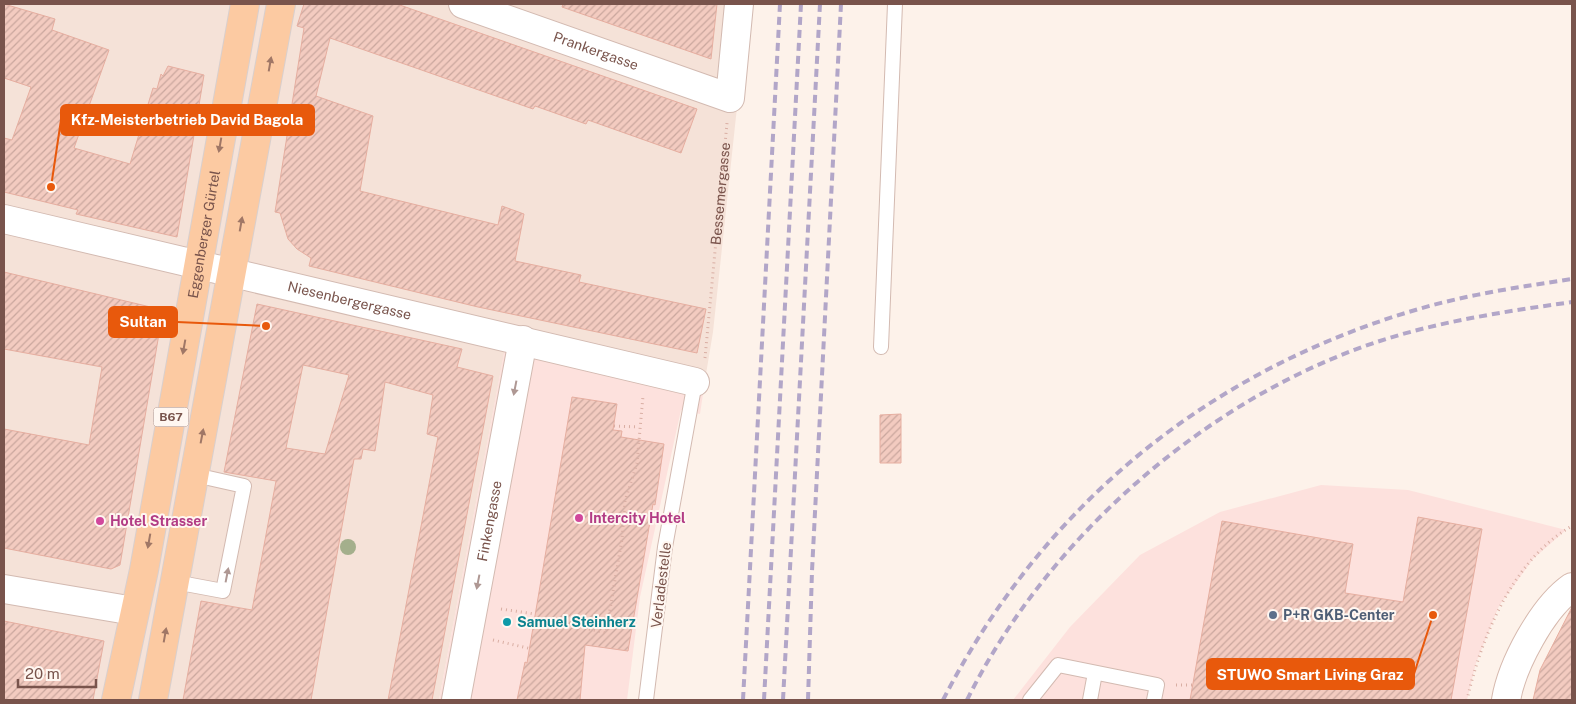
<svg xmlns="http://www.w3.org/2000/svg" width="1576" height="704" viewBox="0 0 1576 704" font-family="'Public Sans',sans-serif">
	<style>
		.residential { fill: #f5e2d8 }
		.commercial { fill: #fde1dd }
		.building { fill: url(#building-hatch); stroke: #e6aea0; fill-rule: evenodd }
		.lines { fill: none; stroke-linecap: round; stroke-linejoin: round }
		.lane-casing { stroke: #d3bab1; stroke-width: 16 }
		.street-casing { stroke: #d3bab1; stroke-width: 30 }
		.secondary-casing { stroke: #d6b9ae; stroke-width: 30 }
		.primary-casing { stroke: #d9cfcd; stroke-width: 30 }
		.path { stroke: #d9aea3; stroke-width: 3; stroke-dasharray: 1 4; stroke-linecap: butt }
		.lane { stroke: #fff; stroke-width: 14 }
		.street { stroke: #fff; stroke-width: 28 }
		.secondary { stroke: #fff; stroke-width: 28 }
		.primary { stroke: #fccaa2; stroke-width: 28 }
		.rail { stroke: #b2a6c8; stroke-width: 4; stroke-dasharray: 8 5; stroke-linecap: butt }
		.tree { fill: #a4af8c }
		.oneway { fill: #a07766 }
		.oneway2 { fill: #af9894 }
		.hotel-dot { fill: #d1479c; stroke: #fff7f1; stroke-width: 2 }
		.service-dot { fill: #5c6f8a; stroke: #fff7f1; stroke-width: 2 }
		.culture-dot { fill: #0f9aa8; stroke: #fff7f1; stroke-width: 2 }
		.labels { text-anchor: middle; stroke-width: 4; stroke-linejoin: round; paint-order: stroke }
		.shield { fill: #fff7f1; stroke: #a1857e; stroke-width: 1 }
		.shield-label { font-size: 12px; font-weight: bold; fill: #79544c }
		.street-label { font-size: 14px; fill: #79544c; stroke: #fff7f1 }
		.hotel-label { font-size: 14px; font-weight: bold; fill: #b23c85; stroke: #fff7f1; text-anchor: start }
		.service-label { font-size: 14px; font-weight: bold; fill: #4e5e75; stroke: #fff7f1; text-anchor: start }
		.culture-label { font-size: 14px; font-weight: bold; fill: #0d838f; stroke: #fff7f1; text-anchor: start }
		.leader { fill: none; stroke: #e8590c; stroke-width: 2 }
		.callout-dot { fill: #e8590c; stroke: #fff7f1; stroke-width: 2 }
		.callout { fill: #e8590c; stroke: #e8590c; stroke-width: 2 }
		.callout-label { font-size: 15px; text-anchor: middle; font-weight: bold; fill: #fff }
	</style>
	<defs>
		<pattern id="building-hatch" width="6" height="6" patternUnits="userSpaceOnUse" patternTransform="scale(1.25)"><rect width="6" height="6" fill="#f3cbc0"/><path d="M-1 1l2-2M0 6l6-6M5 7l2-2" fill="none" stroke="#caa79e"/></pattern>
	</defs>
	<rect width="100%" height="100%" fill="#fdf2ea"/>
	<path class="residential" d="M4,4H748L713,332L706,374L509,327L439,700H4Z"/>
	<g class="commercial">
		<path d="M509,326L706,374L700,414L681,410L640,597L627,700H439Z"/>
		<path d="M1321,485L1408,490L1566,530L1533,559L1499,606L1476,663L1467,700H1013L1070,627L1140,555L1220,512Z"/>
	</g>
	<g class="building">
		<path d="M4,4L55,19L52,30L109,50L74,148L130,164L153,88L157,89L161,74L163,76L168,66L204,75L177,237L76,214L78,210L4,192V138L12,140L31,87L4,78Z"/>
		<path d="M304,4H397L697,109L681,153L588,120L586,124L535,106L533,109L330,38L316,96L373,116L360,191L498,225L502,206L524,214L515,261L581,275L579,282L706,309L697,353L478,307L309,266L311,258L297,249L288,239L280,213L275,212L304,28L297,26Z"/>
		<path d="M563,4H717L711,59L562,7Z"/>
		<path d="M4,272L163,310L120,565L111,569L4,548V429L89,445L102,367L4,349Z"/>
		<path d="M257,304L462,349L457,367L493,376L432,700H388L438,437L427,434L433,395L385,382L375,451L363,449L361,459H354L311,700H183L201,601L252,610L276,481L224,472ZM303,365L349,375L325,454L286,448Z"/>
		<path d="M572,397L617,404L613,430L622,431L621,437L664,444L655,505L653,504L628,651L585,645L580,700H517L525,662L527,663Z"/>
		<path d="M901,414V463H880V415Z"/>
		<path d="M1418,517L1482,529L1451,700H1190L1222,521L1353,544L1345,593L1403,602Z"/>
		<path d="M1572,607V700H1533L1540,670Z"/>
		<path d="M4,621L104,641L93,700H4Z"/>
	</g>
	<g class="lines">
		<g class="lane-casing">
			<g id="lane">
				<path d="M881,347L895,4"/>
				<path d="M175,582L223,591L244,486L195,475"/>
				<path d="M646,700L665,547L695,382"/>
				<path d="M1030,700L1058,665L1157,685L1154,700"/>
				<path d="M1090,700L1095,673"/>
			</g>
		</g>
		<g class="street-casing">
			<g id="street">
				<path id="s2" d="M463,4L730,98L739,4"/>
				<path id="s3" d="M4,219L695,382"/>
				<path d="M4,589L134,611"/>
				<path id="s4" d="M456,700L523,340"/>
			</g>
		</g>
		<g class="secondary-casing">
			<path id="secondary" d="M1506,700C1512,665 1542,608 1572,587"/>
		</g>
		<g class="primary-casing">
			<g id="primary">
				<path id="s5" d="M116,700L144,570L245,4"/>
				<path d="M153,700L281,4"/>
			</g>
		</g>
		<g class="path">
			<path id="s1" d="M705,358L727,123"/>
			<path d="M614,426L639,427"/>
			<path d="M501,609L535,614"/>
			<path d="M589,629L606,633L622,539L625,501L637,463L643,396"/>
			<path d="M493,640L532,649"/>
			<path d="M1176,685H1193"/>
			<path d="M1467,700C1481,638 1513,559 1572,526"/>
		</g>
		<use href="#lane" class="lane"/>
		<use href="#street" class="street"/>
		<use href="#secondary" class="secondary"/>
		<use href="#primary" class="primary"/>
		<g class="rail">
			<path d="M743,700L780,4"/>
			<path d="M764,700L801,4"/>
			<path d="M783,700L820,4"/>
			<path d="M808,700L812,571L841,4"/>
			<path d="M943,700C1042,507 1205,373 1412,311C1464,295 1519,287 1572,279"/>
			<path d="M967,700C1048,536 1211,394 1386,339C1447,320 1509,311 1572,302"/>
		</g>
	</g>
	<circle class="tree" cx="348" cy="547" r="8"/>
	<defs><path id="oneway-solid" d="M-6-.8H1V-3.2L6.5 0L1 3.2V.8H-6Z" transform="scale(1.25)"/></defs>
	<g class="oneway">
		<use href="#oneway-solid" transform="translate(270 64) rotate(-80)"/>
		<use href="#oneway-solid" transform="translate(220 145) rotate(100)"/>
		<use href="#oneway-solid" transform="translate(241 224) rotate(-80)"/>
		<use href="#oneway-solid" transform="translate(184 347) rotate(100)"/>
		<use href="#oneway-solid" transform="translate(202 436) rotate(-79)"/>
		<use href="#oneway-solid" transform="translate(149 541) rotate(100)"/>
		<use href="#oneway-solid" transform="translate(165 635) rotate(-80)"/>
	</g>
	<g class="oneway2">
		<use href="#oneway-solid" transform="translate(515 388) rotate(101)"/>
		<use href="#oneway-solid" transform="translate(227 575) rotate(-79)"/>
		<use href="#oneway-solid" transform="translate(478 582) rotate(101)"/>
	</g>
	<g class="hotel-dot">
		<circle cx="579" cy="518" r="5"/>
		<circle cx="100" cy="521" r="5"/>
	</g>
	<circle class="service-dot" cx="1273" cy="615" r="5"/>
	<circle class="culture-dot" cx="507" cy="622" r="5"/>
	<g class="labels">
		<rect class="shield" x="153.5" y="407.5" width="35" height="19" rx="4"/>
		<g class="shield-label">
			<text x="171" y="421">B67</text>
		</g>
		<g class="street-label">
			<text dy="5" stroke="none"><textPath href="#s2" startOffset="141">Prankergasse</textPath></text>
			<text dy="5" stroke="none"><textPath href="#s1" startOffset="165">Bessemergasse</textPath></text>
			<text dy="5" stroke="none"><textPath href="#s5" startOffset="474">Eggenberger Gürtel</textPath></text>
			<text dy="5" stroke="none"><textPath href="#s3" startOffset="355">Niesenbergergasse</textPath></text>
			<text dy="5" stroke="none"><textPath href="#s4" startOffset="182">Finkengasse</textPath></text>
			<text transform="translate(661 585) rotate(-83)" y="5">Verladestelle</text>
		</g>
		<g class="hotel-label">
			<text x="589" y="523">Intercity Hotel</text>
			<text x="110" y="526">Hotel Strasser</text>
		</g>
		<g class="service-label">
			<text x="1283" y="620">P+R GKB-Center</text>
		</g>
		<g class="culture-label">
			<text x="517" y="627">Samuel Steinherz</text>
		</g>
	</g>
	<path class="leader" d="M51 187L61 120M266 326L177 322M1433 615L1414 674"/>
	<g class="callout-dot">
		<circle cx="51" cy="187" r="5"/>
		<circle cx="266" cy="326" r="5"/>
		<circle cx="1433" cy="615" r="5"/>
	</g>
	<g class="callout">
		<rect x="61" y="105" width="253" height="30" rx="5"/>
		<rect x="109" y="307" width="68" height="30" rx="5"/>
		<rect x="1207" y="659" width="207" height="30" rx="5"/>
	</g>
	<g class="callout-label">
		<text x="187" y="125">Kfz-Meisterbetrieb David Bagola</text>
		<text x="143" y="327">Sultan</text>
		<text x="1310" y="680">STUWO Smart Living Graz</text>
	</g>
	<rect width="1576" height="704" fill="none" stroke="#79544c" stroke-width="10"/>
	<path d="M18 679v8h78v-8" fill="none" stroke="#79544c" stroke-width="2.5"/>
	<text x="25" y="679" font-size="15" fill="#79544c" stroke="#fff7f1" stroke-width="4" paint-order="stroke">20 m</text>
</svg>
